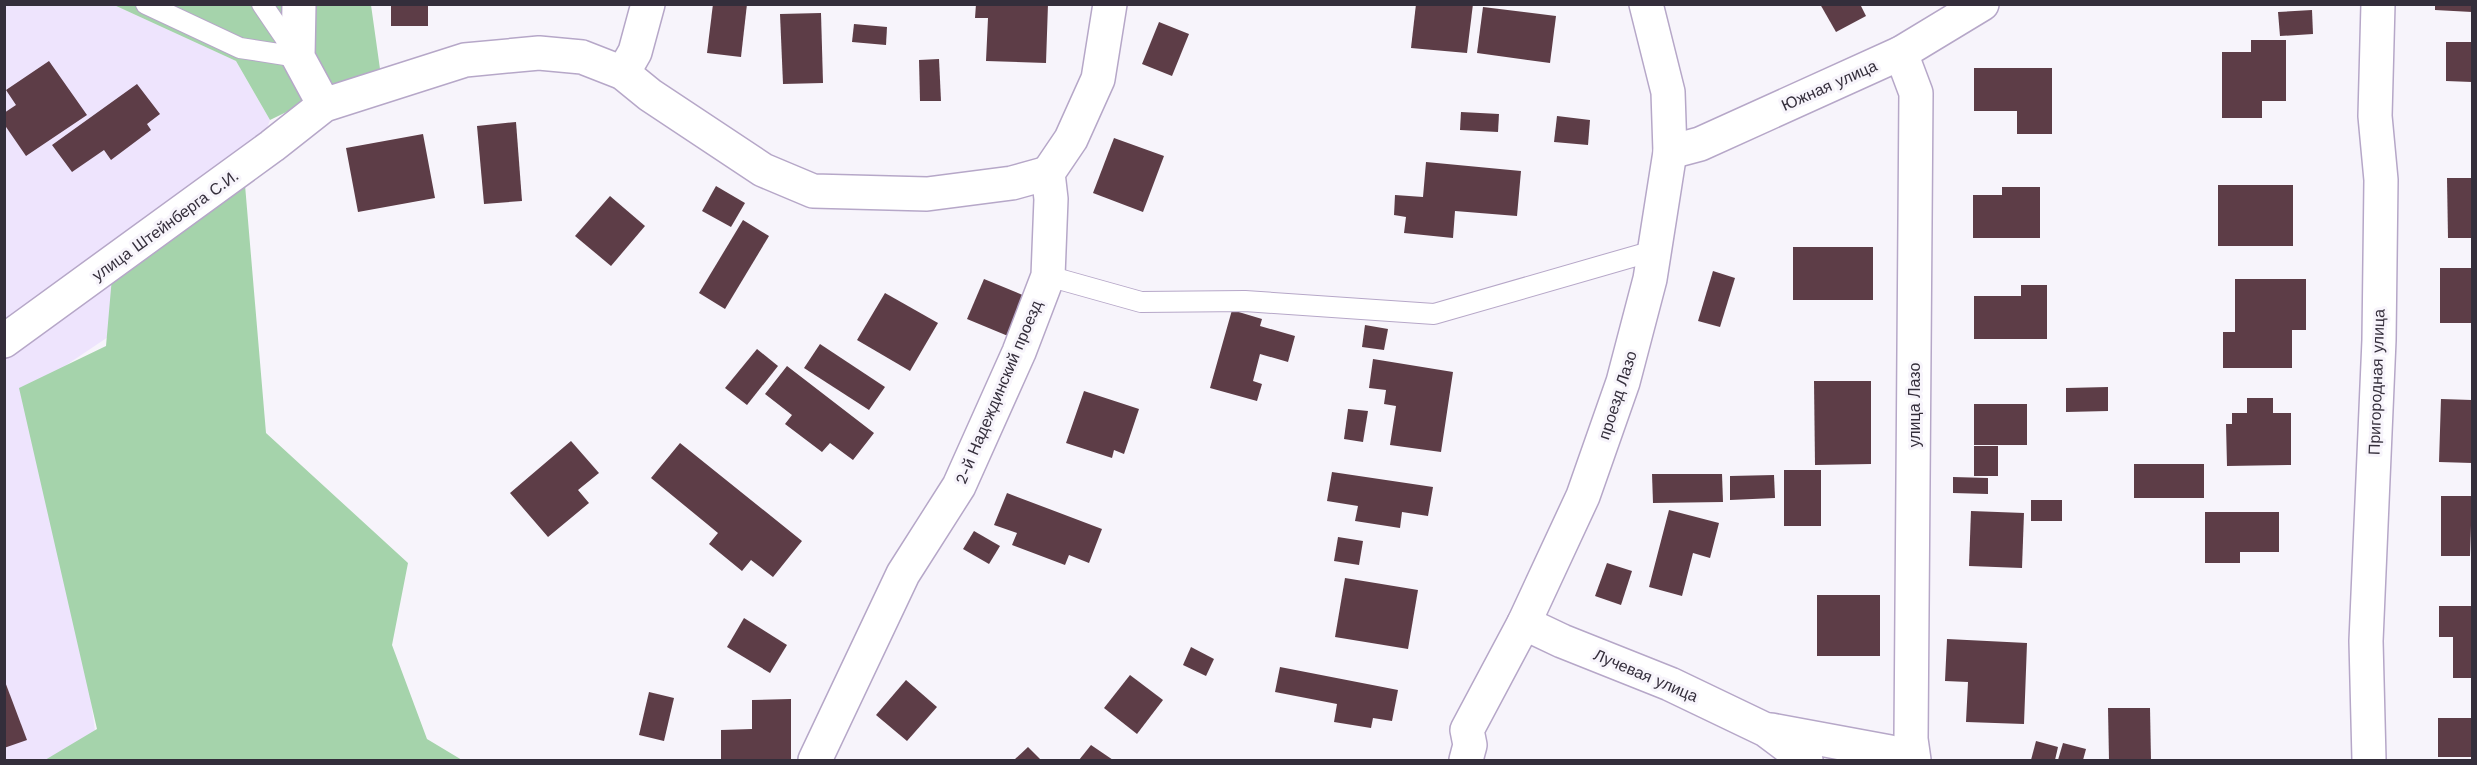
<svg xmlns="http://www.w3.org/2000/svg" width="2477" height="765" viewBox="0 0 2477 765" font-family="'Work Sans',sans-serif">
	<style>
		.built { fill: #eee4fd }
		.green { fill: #a5d3ab }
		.building { fill: #5d3d47 }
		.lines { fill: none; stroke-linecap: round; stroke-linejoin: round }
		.lane-casing { stroke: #b6a7c8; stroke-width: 22 }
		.street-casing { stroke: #b6a7c8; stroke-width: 36 }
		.lane { stroke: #fff; stroke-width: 20 }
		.street { stroke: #fff; stroke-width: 33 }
		.labels { text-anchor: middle; stroke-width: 6; stroke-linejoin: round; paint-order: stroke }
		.street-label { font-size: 16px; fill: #342e3b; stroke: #f7f4fb }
	</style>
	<rect width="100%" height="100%" fill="#f7f4fb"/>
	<path class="built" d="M4,5H114L236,61L270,120L245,185L117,331L47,378L99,760H5Z"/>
	<g class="green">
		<path d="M114,5H371L380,69L354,79L270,120L236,61Z"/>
		<path d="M245,185L266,433L408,563L392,645L427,739L462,760H45L97,729L19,388L106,346L112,277Z"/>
	</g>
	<g class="building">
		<rect x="391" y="4" width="37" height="22"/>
		<path d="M713,4H747L741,57L707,53Z"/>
		<path d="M976,4H1048L1046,63L986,61L988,18H975Z"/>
		<path d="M1416,4H1473L1467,53L1411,48Z"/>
		<path d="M1820,4H1860L1866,16L1836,32Z"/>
		<path d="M2435,4H2472V12L2435,10Z"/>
		<path d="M1483,7L1556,16L1550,63L1477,53Z"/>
		<path d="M2312,10L2313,34L2280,36L2278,12Z"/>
		<path d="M821,13L823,83L783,84L780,14Z"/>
		<path d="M1159,22L1189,34L1172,76L1142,64Z"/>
		<path d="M854,24L887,27L886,45L852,42Z"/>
		<path d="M2251,40H2286V101H2262V118H2222V52H2251Z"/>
		<path d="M2446,42H2472V82L2446,81Z"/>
		<path d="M939,59L941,101H920L919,60Z"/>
		<path d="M49,61L87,115L26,156L4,124V113L16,105L6,90Z"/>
		<path d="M1974,68H2052V134H2017V111H1974Z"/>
		<path d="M137,84L160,114L147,124L151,130L111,160L104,150L72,172L52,145Z"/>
		<path d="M1461,112L1499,114L1498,132L1460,130Z"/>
		<path d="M1557,116L1590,120L1588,145L1554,142Z"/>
		<path d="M516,122L522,201L484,204L477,126Z"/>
		<path d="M423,134L435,198L358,212L346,148Z"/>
		<path d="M1114,138L1164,156L1143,212L1093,193Z"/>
		<path d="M1426,162L1521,171L1517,216L1455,211L1453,238L1404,233L1406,217L1394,215L1395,195L1423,197Z"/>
		<path d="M2447,178H2472V238H2448Z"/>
		<rect x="2218" y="185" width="75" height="61"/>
		<path d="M716,186L745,203L731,227L702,211Z"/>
		<path d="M2002,187H2040V238H1973V195H2002Z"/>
		<path d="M610,196L645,226L611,266L575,236Z"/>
		<path d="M743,220L769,236L725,309L699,293Z"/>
		<rect x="1793" y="247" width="80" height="53"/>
		<rect x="2440" y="268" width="32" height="55"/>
		<path d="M1713,271L1735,278L1720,327L1698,321Z"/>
		<path d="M984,279L1025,296L1008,336L967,319Z"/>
		<path d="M2235,279H2306V330H2292V368H2223V332H2235Z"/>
		<path d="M2021,285H2047V339H1974V296H2021Z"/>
		<path d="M885,293L938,323L910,371L857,340Z"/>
		<path d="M1232,310L1262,319L1260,326L1295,336L1288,362L1260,354L1253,381L1262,384L1257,401L1210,388Z"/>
		<path d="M1365,325L1388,329L1384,350L1362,347Z"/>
		<path d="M820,344L885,387L869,410L804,368Z"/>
		<path d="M757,349L778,366L747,405L725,388Z"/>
		<path d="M1373,359L1453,372L1441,452L1390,445L1396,406L1384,404L1386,390L1369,388Z"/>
		<path d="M787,366L874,433L853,460L830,443L822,452L785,424L792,415L765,394Z"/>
		<path d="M1814,381H1871V464L1815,465Z"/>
		<path d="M2108,387V411L2066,412V388Z"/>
		<path d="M1084,391L1139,409L1124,454L1114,450L1112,458L1066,443Z"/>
		<path d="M2247,398H2273V413H2291V465L2227,466L2226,424H2232V413H2247Z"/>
		<path d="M2441,399L2472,400V463L2439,462Z"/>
		<rect x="1974" y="404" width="53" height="41"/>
		<path d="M1348,409L1368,411L1363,442L1344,439Z"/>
		<path d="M571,441L599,473L578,490L589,503L548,537L510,493Z"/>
		<path d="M680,443L802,541L773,577L751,560L742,571L709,544L718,533L651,478Z"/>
		<rect x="1974" y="446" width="24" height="30"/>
		<rect x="2134" y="464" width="70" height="34"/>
		<rect x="1784" y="470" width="37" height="56"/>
		<path d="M1332,472L1433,487L1428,516L1402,512L1400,528L1355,521L1358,506L1327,501Z"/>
		<path d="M1652,474H1722L1723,502L1653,503Z"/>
		<path d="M1774,475L1775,498L1730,500V476Z"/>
		<path d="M1953,477L1988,478V494L1953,493Z"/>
		<path d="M1007,493L1102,529L1089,563L1069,555L1065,565L1012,545L1017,533L994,525Z"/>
		<path d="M2441,496H2472L2470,556H2441Z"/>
		<rect x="2031" y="500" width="31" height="21"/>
		<path d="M1669,510L1719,523L1710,558L1693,553L1682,596L1649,587Z"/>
		<path d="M1971,511L2024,513L2022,568L1969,566Z"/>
		<path d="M2205,512H2279V552H2240V563H2205Z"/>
		<path d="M974,531L1000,546L989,564L963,549Z"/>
		<path d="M1338,537L1363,541L1359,565L1334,561Z"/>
		<path d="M1607,563L1632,571L1621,605L1595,596Z"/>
		<path d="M1345,578L1418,590L1408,649L1335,637Z"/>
		<rect x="1817" y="595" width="63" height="61"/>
		<path d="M2439,606H2472V678H2453V637H2439Z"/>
		<path d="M744,618L787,645L770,673L727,647Z"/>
		<path d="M1947,639L2027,643L2024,724L1966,722L1968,682L1945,681Z"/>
		<path d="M1191,647L1214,659L1206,676L1183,665Z"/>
		<path d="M1280,667L1398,690L1392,721L1373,718L1371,728L1334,722L1337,704L1275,692Z"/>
		<path d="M1130,675L1163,700L1137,734L1104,708Z"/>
		<path d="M4,679L27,740L4,748Z"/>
		<path d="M906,680L937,707L907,741L876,715Z"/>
		<path d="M649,692L674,698L664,741L639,735Z"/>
		<path d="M791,699V760H721V730L752,729V700Z"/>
		<path d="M2108,708H2150L2151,760H2109Z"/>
		<rect x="2438" y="718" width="34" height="39"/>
		<path d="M2036,741L2058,747L2055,760H2031Z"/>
		<path d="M2063,743L2086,749L2083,760H2058Z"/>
		<path d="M1091,745L1113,760H1079Z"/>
		<path d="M1028,747L1041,760H1014Z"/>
	</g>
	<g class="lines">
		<g class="lane-casing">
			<g id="lane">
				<path d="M146,4L240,48L298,57L262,4"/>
				<path d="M1048,276L1141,302L1245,301L1434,314L1653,251"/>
			</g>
		</g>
		<g class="street-casing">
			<g id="street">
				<path d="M299,4L298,57L324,105"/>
				<path d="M1901,53L1916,93L1911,739L1914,760"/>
				<path d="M623,73L635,52L648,4"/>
				<path d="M1670,152L1700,144L1901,53L1982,4"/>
				<path d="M4,341L272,146L324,105L465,60L539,53L582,57L623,73L650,95L763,170L813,191L927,194L1012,183L1048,173"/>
				<path d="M1524,623L1562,641L1670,684L1766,730L1806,760"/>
				<path d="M1771,730L1890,752L1901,760"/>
				<path d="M815,760L903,574L959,486L1019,352L1048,276L1051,199L1048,173L1071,139L1098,79L1110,4"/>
				<path d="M1466,760L1470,745L1467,730L1524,623L1583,496L1623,382L1650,279L1670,152L1668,92L1646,4"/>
				<path d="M2369,760L2366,641L2379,340L2381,180L2375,116L2378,4"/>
			</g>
		</g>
		<use href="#lane" class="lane"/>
		<use href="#street" class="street"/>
	</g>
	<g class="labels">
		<g class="street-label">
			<text transform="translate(1829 85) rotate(-24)" y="6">Южная улица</text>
			<text transform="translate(165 225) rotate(-36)" y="6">улица Штейнберга С.И.</text>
			<text transform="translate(2376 382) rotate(-88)" y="6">Пригородная улица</text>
			<text transform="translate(998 392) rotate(-67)" y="6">2-й Надеждинский проезд</text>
			<text transform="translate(1617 395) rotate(-72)" y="6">проезд Лазо</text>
			<text transform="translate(1914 405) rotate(-90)" y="6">улица Лазо</text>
			<text transform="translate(1646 675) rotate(23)" y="6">Лучевая улица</text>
		</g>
	</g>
	<rect width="2477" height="765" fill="none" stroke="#342e3b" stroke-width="12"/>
</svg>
